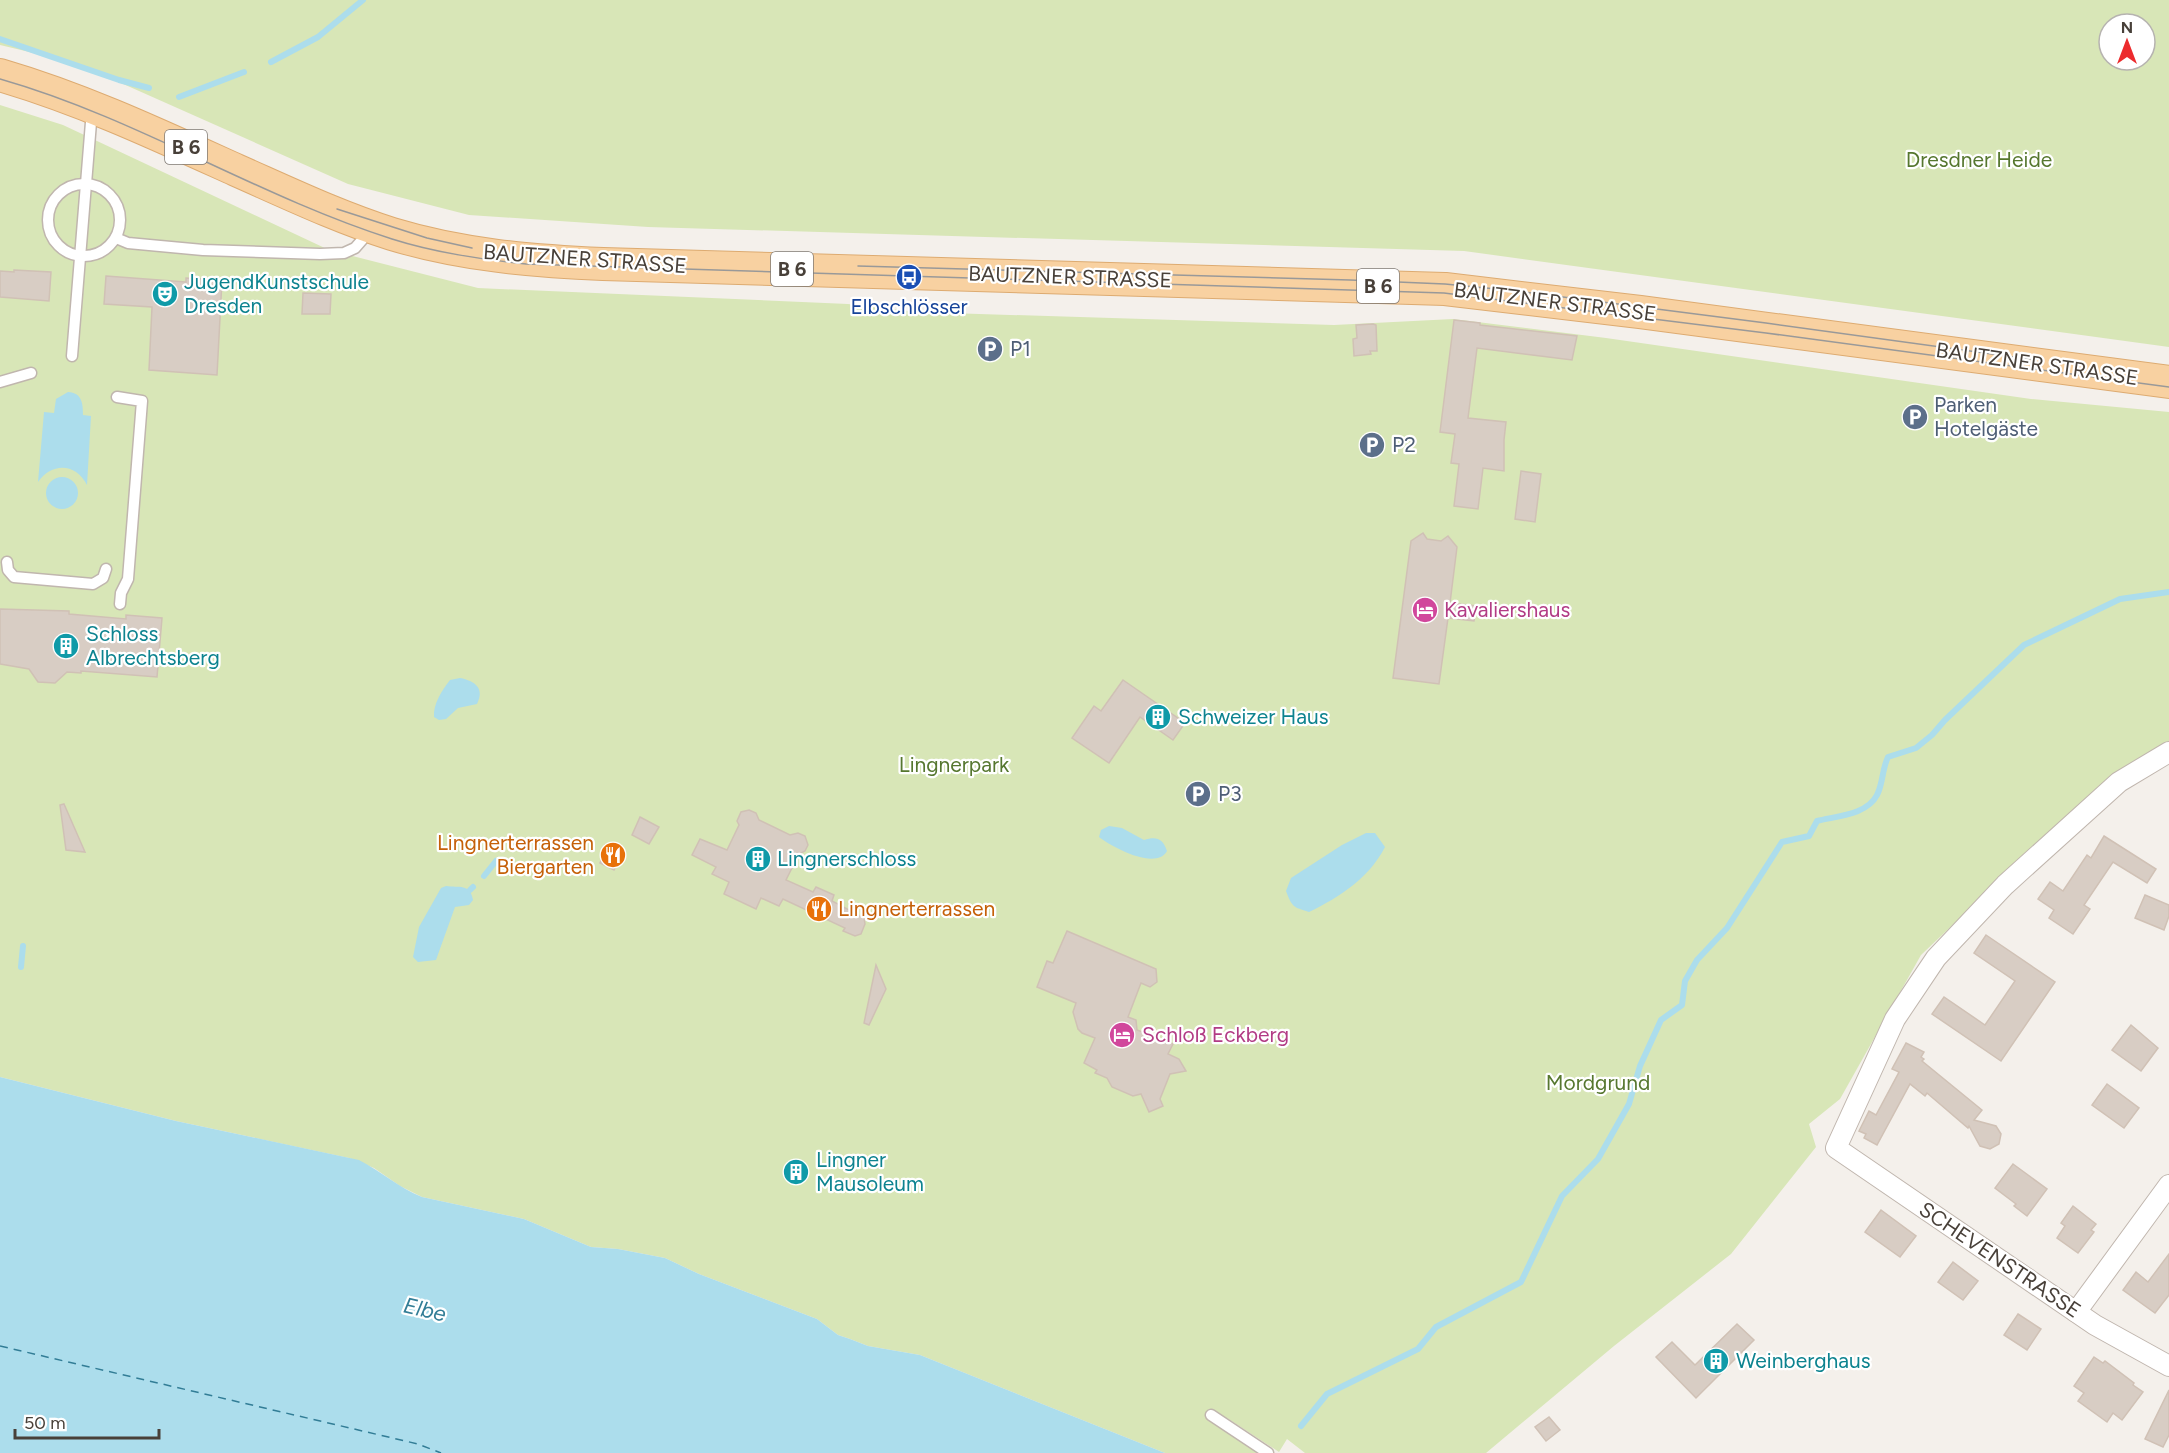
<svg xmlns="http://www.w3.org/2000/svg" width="2169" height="1453" viewBox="0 0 2169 1453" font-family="Figtree,sans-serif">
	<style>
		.green { fill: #d8e6b7; fill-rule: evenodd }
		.water { fill: #acddec }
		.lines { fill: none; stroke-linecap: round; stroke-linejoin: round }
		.stream { stroke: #acddec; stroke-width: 6 }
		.ferry { stroke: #327d96; stroke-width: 1.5; stroke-dasharray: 8 6; stroke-linecap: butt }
		.building { fill: #d8cdc4; stroke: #d0c1b5; stroke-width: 1.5 }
		.service-casing { stroke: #c0b6ae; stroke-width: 13 }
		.minor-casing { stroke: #c0b6ae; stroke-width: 22 }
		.primary-casing { stroke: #ddab71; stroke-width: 34 }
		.service { stroke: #fff; stroke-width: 10 }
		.minor { stroke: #fff; stroke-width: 20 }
		.primary { stroke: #f8d1a1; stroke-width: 32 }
		.tram { stroke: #999; stroke-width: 1.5 }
		.labels { text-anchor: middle; stroke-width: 4.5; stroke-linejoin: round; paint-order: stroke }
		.shield { fill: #fff; stroke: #7f7974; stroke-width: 1.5 }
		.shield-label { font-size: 20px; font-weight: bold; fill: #484039 }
		.park-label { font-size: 21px; fill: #56772f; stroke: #fff }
		.street-label { font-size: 21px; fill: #484039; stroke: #fff }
		.culture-label { font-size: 21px; fill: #0d838f; stroke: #fff; text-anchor: start }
		.transit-label { font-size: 21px; fill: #164399; stroke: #fff }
		.service-label { font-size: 21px; fill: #4e5e75; stroke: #fff; text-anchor: start }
		.hotel-label { font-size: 21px; fill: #b23c85; stroke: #fff; text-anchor: start }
		.food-label { font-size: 21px; fill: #c56008; stroke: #fff; text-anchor: end }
		.water-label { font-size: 22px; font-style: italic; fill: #327d96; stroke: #fff }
	</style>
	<rect width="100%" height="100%" fill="#f4f0eb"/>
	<g class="green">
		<path d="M0,0H2169V347L1464,251L648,227L469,215L348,184L76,63L0,45ZM2109,24H2145V60H2109Z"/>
		<path d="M0,105L63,125L329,250L478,288L848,304L917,312L1334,325L1453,319L1606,338L2031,399L2169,412V745L2000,880L1921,955L1840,1099L1809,1124L1816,1147L1731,1254L1614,1346L1486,1453H1305L1287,1439L1279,1452L1227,1418L1222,1424L1264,1453H1165L920,1355L868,1346L850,1339L838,1335L817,1319L699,1274L665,1258L618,1249L591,1247L524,1219L422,1197L400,1186L374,1168L349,1158L176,1121L0,1077Z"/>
	</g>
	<g class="water">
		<path d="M68,392C82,393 83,403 83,415L91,416L87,485C76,463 52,462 38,482L44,412L54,413L56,399Z"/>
		<circle cx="62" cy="493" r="16"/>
		<path d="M460,678C475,681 485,688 477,704L458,708L446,719L439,720L434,717C433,704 442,690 450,680Z"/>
		<path d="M1109,826L1122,828L1144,840C1156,836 1163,838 1167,851C1156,871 1112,847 1099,837L1101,830Z"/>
		<path d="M1366,833H1375L1385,847C1369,878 1340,897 1309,912C1293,907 1292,907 1286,891L1291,878L1342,845Z"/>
		<path d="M446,886C459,888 470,883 473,900L469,905L455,907L436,960L418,962L413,957L419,927L441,888Z"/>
		<path d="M0,1077L176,1121L359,1160C381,1171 399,1188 422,1197L524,1219L591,1247L618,1249L665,1258L699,1274L817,1319L838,1335L850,1339L868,1346L920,1355L1165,1453H0Z"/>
	</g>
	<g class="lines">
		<g class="stream">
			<path d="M0,39L119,80L149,88"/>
			<path d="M271,62L318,37L363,0"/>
			<path d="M179,97L244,72"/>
			<path d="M484,876L496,861"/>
			<path d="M470,890L473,887"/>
			<path d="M21,967L23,946"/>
			<path d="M1301,1426L1327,1394L1418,1349L1436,1327L1521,1282L1562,1196L1598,1159L1629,1104L1640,1066L1661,1020L1682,1005L1685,981L1697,960L1727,928L1782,842L1809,836L1817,821C1836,816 1867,815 1877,795C1883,784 1882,769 1888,757L1916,748L1932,735L1945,720L2024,645L2120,599L2169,592"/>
		</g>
		<path class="ferry" d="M0,1346L418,1444L441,1453"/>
	</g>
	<g class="building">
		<path d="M14,270L51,272L49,301L0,297V271L14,272Z"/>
		<path d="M106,276L186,282V278L222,280L217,375L149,370L152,307L104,304Z"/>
		<path d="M303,293L331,294L330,314H302Z"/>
		<path d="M1454,320L1480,323V325L1577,336L1572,360L1477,348L1468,418L1506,422L1504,440V471L1483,468L1478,509L1454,506L1459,464L1451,463L1455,434L1440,432Z"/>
		<path d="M1373,324L1376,325L1377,351H1370L1371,354L1354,356L1353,339L1357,338L1356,325Z"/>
		<path d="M1521,471L1541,474L1535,522L1515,519Z"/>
		<path d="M1423,533L1427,539L1441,541L1448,536L1457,547L1450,603L1476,606L1474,621L1448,618L1439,684L1393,678L1411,541Z"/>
		<path d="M0,609L69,611V614L126,619V615L162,618L157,677L81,671V673L67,672L55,683L38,682L29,669L0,664Z"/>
		<path d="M1123,680L1185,723L1173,740L1140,717L1109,763L1072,738L1094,706L1101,711Z"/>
		<path d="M64,804L85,852L66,850L60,805Z"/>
		<path d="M749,810L756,813L759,820L790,835L798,833L805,836L808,845L805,851L799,854L786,880L813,892L816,887L834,895L832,901L864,918L865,924L861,934L855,936L843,931L845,928L783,899L779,906L761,898L756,909L724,894L729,882L712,874L716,867L692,855L700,839L727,850L739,825L737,821L741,812Z"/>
		<path d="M640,817L659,827L649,844L632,835Z"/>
		<path d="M2104,836L2156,869L2147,883L2113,862L2084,905L2090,909L2073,934L2049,918L2054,910L2038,899L2050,882L2063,891L2087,855L2091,858Z"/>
		<path d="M609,844L624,851L614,870L600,863Z"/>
		<path d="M2145,895L2169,905V916L2164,930L2135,918Z"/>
		<path d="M1067,931L1156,969L1157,982L1150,987L1141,983L1128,1017L1136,1020L1137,1030L1173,1044L1168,1054L1179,1059L1186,1071L1170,1074L1160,1099L1163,1106L1149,1112L1141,1094L1133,1096L1112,1087L1107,1078L1095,1073L1097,1070L1084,1063L1095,1038L1082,1033L1078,1029L1073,1012L1076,1003L1037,987L1047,961L1053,963Z"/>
		<path d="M1986,935L2055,982L2001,1061L1932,1014L1944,997L1985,1025L2015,981L1974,953Z"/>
		<path d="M876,965L886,989L869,1025L864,1023Z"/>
		<path d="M2131,1025L2158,1048L2141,1071L2112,1050Z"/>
		<path d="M1906,1043L1924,1052L1921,1057L1924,1059L1922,1061L1982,1110L1974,1120L1996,1126L2001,1134L1999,1144L1990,1149L1980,1146L1969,1126L1968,1128L1927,1093L1925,1096L1910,1084L1877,1145L1864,1138L1866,1134L1859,1131L1869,1111L1876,1115L1899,1072L1892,1069Z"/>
		<path d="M2107,1084L2139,1108L2124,1128L2092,1105Z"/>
		<path d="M2013,1164L2047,1189L2027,1216L2014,1206L2016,1204L1995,1188Z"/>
		<path d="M2073,1206L2096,1224L2091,1230L2094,1232L2078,1253L2057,1238L2065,1226L2061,1223Z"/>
		<path d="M1881,1210L1916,1236L1900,1257L1865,1232Z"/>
		<path d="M2169,1254V1295L2155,1313L2123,1290L2136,1272L2148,1282Z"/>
		<path d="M1953,1262L1978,1281L1963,1300L1938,1282Z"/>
		<path d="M2018,1314L2041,1329L2027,1350L2004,1335Z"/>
		<path d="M1737,1324L1754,1340L1696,1398L1656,1357L1672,1342L1695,1365Z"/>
		<path d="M2094,1357L2103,1363L2105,1361L2134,1383L2133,1385L2143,1392L2122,1420L2113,1413L2107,1422L2078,1401L2084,1393L2074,1386Z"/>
		<path d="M2169,1390V1435L2163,1447L2145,1439Z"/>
		<path d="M1549,1417L1560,1430L1546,1441L1535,1427Z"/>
	</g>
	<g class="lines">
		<g class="service-casing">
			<g id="service">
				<circle cx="84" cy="220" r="36"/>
				<path d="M116,238L128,243L203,250L320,254L344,253L355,248L362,240L367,230"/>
				<path d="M72,356L92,110"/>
				<path d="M0,382L31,373"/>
				<path d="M117,397L142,401L128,579L121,593L120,604"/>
				<path d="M7,562L8,570L14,577L93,584L103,578L106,569"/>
				<path d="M1211,1415L1268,1453"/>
			</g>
		</g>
		<g class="minor-casing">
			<g id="minor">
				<path d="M2169,752L2119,782L2005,885L1936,958L1895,1019L1836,1148L2095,1325L2169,1366"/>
				<path d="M2076,1312L2169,1185"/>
			</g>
		</g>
		<g class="primary-casing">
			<path id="primary" d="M0,75C82,99 159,135 236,170C288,193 338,217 392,234C461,255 532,261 603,264L1445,289L1640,312L2169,382"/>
		</g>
		<use href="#service" class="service"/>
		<use href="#minor" class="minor"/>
		<use href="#primary" class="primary"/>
		<g class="tram">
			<path d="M0,79C137,118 257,196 392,239C436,253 481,259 526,264L1444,293L1766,333L2169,387"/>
			<path d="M337,209L427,238L472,248"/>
			<path d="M858,266L1350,280L1445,284L1517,291L1766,323L2035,360"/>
		</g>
	</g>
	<defs>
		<g id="bus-disc" transform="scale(1.35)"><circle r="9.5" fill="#1a4fb4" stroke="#fff"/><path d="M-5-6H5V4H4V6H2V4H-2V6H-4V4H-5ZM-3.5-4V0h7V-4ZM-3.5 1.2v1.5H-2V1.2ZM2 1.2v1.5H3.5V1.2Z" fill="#fff"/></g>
		<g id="theatre-disc" transform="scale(1.35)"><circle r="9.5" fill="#0f9aa8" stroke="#fff"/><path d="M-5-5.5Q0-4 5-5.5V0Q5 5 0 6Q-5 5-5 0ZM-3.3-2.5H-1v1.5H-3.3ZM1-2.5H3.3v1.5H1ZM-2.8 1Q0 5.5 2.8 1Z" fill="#fff"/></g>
		<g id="parking-disc" transform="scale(1.35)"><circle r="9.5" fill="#5c6f8a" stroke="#fff"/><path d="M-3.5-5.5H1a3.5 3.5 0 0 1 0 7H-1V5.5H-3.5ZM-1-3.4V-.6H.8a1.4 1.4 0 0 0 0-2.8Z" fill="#fff"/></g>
		<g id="hotel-disc" transform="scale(1.35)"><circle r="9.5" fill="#d1479c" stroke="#fff"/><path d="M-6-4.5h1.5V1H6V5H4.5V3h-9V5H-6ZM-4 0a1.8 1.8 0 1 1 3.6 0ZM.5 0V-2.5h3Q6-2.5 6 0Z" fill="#fff"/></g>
		<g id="building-disc" transform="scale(1.35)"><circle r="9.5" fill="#0f9aa8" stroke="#fff"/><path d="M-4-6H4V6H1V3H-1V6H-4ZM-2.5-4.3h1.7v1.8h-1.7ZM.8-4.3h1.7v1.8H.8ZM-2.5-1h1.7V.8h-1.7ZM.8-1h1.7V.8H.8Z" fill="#fff"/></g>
		<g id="restaurant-disc" transform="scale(1.35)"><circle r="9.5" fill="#e8710a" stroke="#fff"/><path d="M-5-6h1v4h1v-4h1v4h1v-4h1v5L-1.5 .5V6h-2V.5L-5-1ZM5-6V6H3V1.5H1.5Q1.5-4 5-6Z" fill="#fff"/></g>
	</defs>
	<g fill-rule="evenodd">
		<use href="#bus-disc" x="909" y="277"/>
		<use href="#theatre-disc" x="165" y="294"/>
		<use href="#parking-disc" x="990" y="349"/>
		<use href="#parking-disc" x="1915" y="417"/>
		<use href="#parking-disc" x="1372" y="445"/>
		<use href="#hotel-disc" x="1425" y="610"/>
		<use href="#building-disc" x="66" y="646"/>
		<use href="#building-disc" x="1158" y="717"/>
		<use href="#parking-disc" x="1198" y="794"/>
		<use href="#restaurant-disc" x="613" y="855"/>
		<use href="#building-disc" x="758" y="859"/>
		<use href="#restaurant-disc" x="819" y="909"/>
		<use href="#hotel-disc" x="1122" y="1035"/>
		<use href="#building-disc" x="796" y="1172"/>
		<use href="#building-disc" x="1716" y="1361"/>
	</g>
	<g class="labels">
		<g class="shield">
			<rect x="165" y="130" width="42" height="34" rx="4.5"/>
			<rect x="771" y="252" width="42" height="34" rx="4.5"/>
			<rect x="1357" y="269" width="42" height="34" rx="4.5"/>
		</g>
		<g class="shield-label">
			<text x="186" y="154">B 6</text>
			<text x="792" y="276">B 6</text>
			<text x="1378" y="293">B 6</text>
		</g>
		<g class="park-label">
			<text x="1979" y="167">Dresdner Heide</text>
			<text x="954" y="772">Lingnerpark</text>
			<text x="1598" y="1090">Mordgrund</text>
		</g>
		<g class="street-label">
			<text transform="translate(585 259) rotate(4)" y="7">BAUTZNER STRASSE</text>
			<text transform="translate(1070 277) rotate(2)" y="7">BAUTZNER STRASSE</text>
			<text transform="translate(1555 302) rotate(7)" y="7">BAUTZNER STRASSE</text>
			<text transform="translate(2037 364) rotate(8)" y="7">BAUTZNER STRASSE</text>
			<text transform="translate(2000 1260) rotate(34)" y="7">SCHEVENSTRASSE</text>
		</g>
		<g class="culture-label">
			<text x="184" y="289">JugendKunstschule<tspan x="184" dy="24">Dresden</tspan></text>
			<text x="86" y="641">Schloss<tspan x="86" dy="24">Albrechtsberg</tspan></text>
			<text x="1178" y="724">Schweizer Haus</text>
			<text x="777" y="866">Lingnerschloss</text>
			<text x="816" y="1167">Lingner<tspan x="816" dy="24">Mausoleum</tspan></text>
			<text x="1736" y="1368">Weinberghaus</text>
		</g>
		<g class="transit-label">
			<text x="909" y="314">Elbschlösser</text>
		</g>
		<g class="service-label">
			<text x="1010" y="356">P1</text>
			<text x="1934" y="412">Parken<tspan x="1934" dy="24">Hotelgäste</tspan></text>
			<text x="1392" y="452">P2</text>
			<text x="1218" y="801">P3</text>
		</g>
		<g class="hotel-label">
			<text x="1444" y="617">Kavaliershaus</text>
			<text x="1142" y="1042">Schloß Eckberg</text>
		</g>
		<g class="food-label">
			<text x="594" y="850">Lingnerterrassen<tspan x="594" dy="24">Biergarten</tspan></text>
			<text x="838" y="916" text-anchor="start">Lingnerterrassen</text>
		</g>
		<g class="water-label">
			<text transform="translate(425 1309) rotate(13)" y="8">Elbe</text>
		</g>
	</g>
	<g transform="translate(2127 42)"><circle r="28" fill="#ffffff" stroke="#b6b3b0" stroke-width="1.5"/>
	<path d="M0-4.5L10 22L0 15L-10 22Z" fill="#ec2b2d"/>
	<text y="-9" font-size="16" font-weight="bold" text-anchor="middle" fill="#484039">N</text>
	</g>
	<path d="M15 1429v9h144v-9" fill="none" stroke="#484039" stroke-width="3"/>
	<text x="24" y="1429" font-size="18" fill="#484039" stroke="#ffffff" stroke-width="4.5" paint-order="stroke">50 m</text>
</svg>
